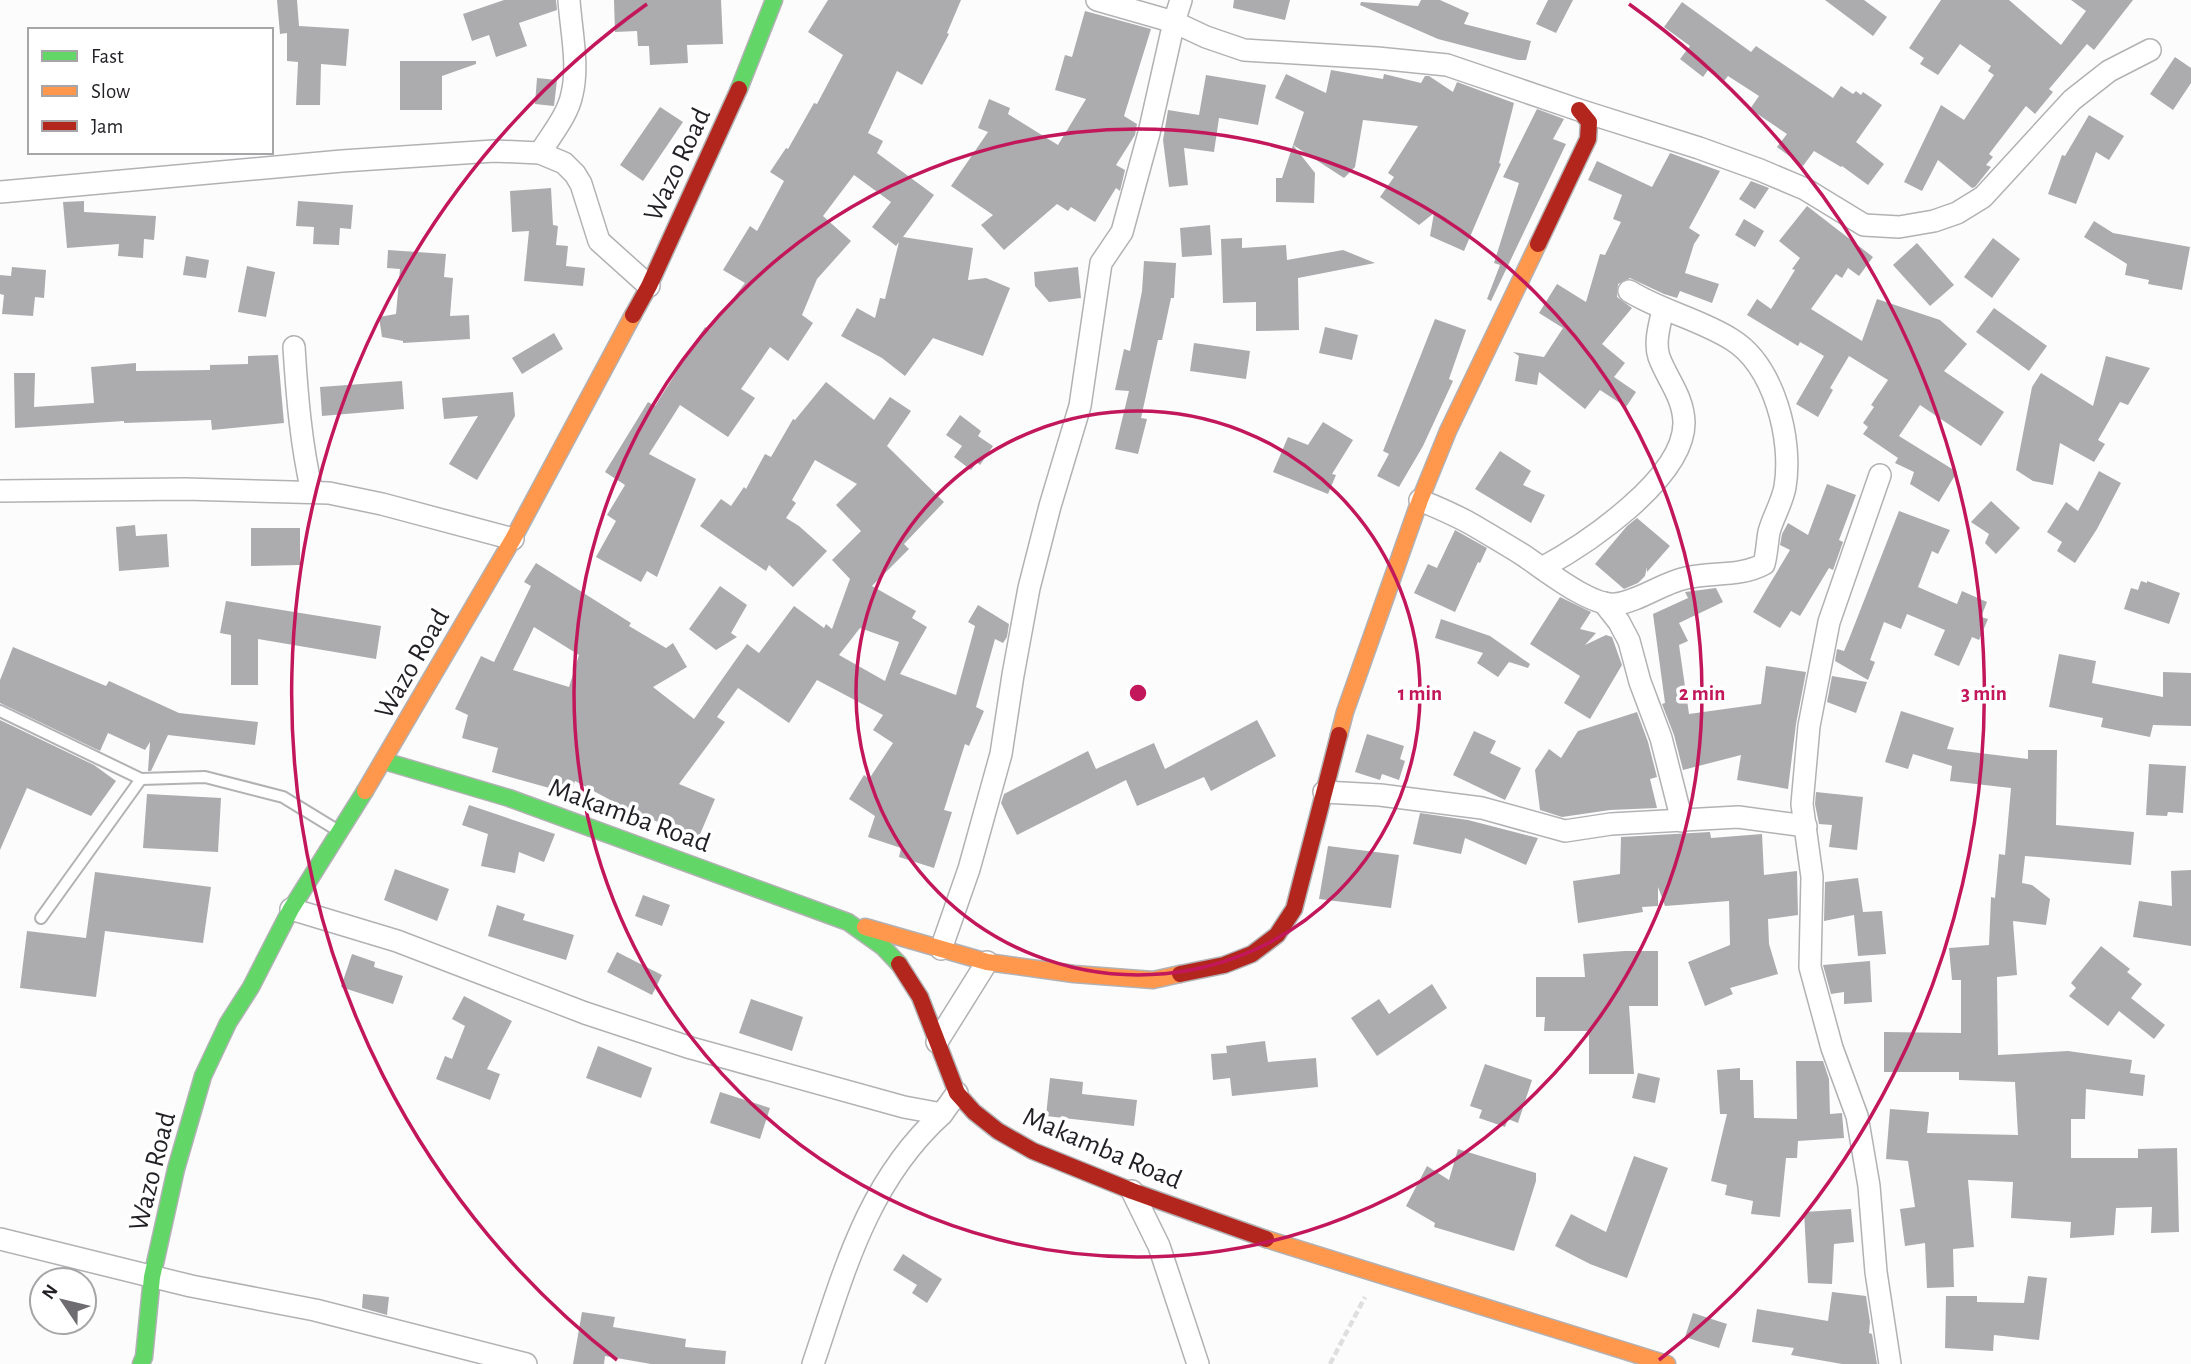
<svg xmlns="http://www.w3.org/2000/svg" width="2191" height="1364" viewBox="0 0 2191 1364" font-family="'Alegreya Sans',sans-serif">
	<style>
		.building { fill: #acacae; fill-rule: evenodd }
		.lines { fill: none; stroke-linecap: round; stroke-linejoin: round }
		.lane-casing { stroke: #b2b1b4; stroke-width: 14 }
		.street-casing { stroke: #b2b1b4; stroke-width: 24 }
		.fast-casing { stroke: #b2b1b4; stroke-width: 19 }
		.slow-casing { stroke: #b2b1b4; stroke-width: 19 }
		.jam-casing { stroke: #b2b1b4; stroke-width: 19 }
		.path { stroke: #dfdfdf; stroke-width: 4.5; stroke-dasharray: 7 3.5; stroke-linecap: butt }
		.lane { stroke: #fff; stroke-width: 10 }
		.street { stroke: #fff; stroke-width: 21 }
		.fast { stroke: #63d668; stroke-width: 16 }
		.slow { stroke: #ff974d; stroke-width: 16 }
		.jam { stroke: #b3261e; stroke-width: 16 }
		.ring { fill: none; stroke: #c2185b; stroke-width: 3.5 }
		.labels { text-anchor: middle; stroke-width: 7; stroke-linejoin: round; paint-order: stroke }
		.street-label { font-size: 28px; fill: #221f25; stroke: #fff }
		.centre { fill: #c2185b; stroke: #fff; stroke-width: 3.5 }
		.ring-label { font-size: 21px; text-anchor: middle; font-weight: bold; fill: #c2185b; stroke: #fff; stroke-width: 7; stroke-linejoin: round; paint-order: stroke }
	</style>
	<rect width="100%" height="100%" fill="#fcfcfd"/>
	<g class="building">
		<path d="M277,0H297L299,26L349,29L346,66L321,64L320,105H296L298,62L287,61V33L280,34Z"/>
		<path d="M504,0H556L557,10L519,23L527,46L496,57L489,35L472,41L463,14Z"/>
		<path d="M614,0H721L723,44L687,45L688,63L650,65L649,46H638L637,31L615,32Z"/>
		<path d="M828,0H961L947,33L949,34L922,85L897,71L868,133L883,141L877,153L934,195L903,237L973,248L968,280L986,278L1010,288L983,356L933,338L905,376L882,358L841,336L857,308L875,318L880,298L885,299L899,242L896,246L872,227L891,202L854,175L823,216L851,241L817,279L802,315L813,323L788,361L770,347L741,389L755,398L728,437L680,405L649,454L696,479L657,577L647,571L641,582L596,557L616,521L607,515L625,485L605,472L648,402L655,406L705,327L709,330L745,283L723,270L750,226L757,231L784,181L770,172L786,148L788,149L814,103L817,104L843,55L808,32Z"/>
		<path d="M1234,0H1290L1285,20L1233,8Z"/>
		<path d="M1421,0H1440L1469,13L1464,24L1531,41L1526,60H1518L1438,39L1360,5L1361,2L1418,6Z"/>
		<path d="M1548,0H1573L1556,33L1536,24Z"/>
		<path d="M1825,0H1864L1887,17L1873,36Z"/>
		<path d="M1941,0H2009L2061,45L2086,11L2071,0H2133L2094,50L2087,44L2049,89L2053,92L2035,114L2026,106L1989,154L1993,157L1986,165L1991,167L1975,187L1972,188L1938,160L1922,191L1904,182L1941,105L1964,120L1994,75L1988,71L1991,66L1960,44L1938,75L1920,64L1924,58L1909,48Z"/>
		<path d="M1682,2L1751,52L1756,46L1833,98L1841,86L1853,94L1856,91L1861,95L1863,92L1882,105L1856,142L1884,164L1868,185L1842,166L1841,167L1814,151L1803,166L1777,147L1787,134L1750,109L1759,96L1728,76L1724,81L1708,70L1703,77L1680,59L1690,46L1664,27Z"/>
		<path d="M1085,11L1151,29L1124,116L1137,124L1135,135L1116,165L1125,170L1120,191L1116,188L1095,222L1071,207L1068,211L1057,204L1004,250L981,225L993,215L951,186L988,132L978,128L989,99L1010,108L1008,114L1058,145L1086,99L1055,90L1065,55L1072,57Z"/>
		<path d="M2175,57L2191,68V83L2173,110L2150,94Z"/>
		<path d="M400,61H476V64L442,76V110H400Z"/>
		<path d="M1331,70L1383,79L1384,74L1421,83L1425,76H1429L1453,92L1457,82L1514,103L1499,163L1501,164L1464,251L1430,236L1434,213L1419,225L1380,197L1394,177L1388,173L1418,126L1363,120L1355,167L1344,178L1293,145L1304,112L1275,98L1286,74L1326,93Z"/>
		<path d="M1206,75L1266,85L1258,125L1219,118L1214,152L1184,148L1188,185L1169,187L1163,140L1168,110L1199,115Z"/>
		<path d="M537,78L557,80L554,106L535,104Z"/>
		<path d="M660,107L683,122L643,181L620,165Z"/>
		<path d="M1537,109L1564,119L1553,139L1566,144L1491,301L1487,299L1500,265L1494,263L1519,183L1503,177Z"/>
		<path d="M2089,115L2124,136L2109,160L2096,152L2076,204L2048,194L2062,155L2065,156Z"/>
		<path d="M1293,145L1315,173L1314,203L1276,202V178H1282Z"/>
		<path d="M1670,153L1720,171L1689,228L1700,235L1694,244L1685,273L1719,284L1712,303L1680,291L1677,298L1664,294L1630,278L1618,284L1617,297L1632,308L1602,344L1625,363L1614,377L1636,392L1626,407L1600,390L1585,409L1539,372L1537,385L1515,381L1519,356L1513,352L1544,357L1563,328L1539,313L1557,284L1586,302L1600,254L1605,255L1621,222L1613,219L1622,195L1588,180L1597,161L1652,187Z"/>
		<path d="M1751,181L1769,188L1755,209L1739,199Z"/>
		<path d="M551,188L553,225L558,226L556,245L568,246L566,266L585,268L583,286L524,281L529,231L512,232L510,191Z"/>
		<path d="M84,201V212L156,216L154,240L144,239L143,258L118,256L119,244L67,248L63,202Z"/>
		<path d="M298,201L353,205L351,229L340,228L339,245L313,244L314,227L296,226Z"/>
		<path d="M1807,206L1873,257L1859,276L1848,268L1842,278L1836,274L1811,309L1862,341L1877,299L1940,320L1967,344L1944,371L2004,412L1981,446L1920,405L1899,436L1957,472L1939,502L1910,484L1914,472L1895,463L1898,458L1863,434L1868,427L1863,423L1874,407L1871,405L1888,380L1849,356L1830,388L1833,390L1818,417L1796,404L1824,356L1800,342L1798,346L1747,315L1757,299L1771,309L1795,270L1792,269L1800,258L1779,241Z"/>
		<path d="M1744,219L1764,231L1755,247L1735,235Z"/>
		<path d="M2094,221L2113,233L2190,247L2182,290L2148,284L2149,280L2125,275L2127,264L2084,237Z"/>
		<path d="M1210,225L1212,255L1182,257L1180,228Z"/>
		<path d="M1242,238V248L1286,245L1287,260L1343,250L1375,263L1298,278L1299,330L1256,331V302L1223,303L1221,239Z"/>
		<path d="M1993,238L2020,259L1992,298L1964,277Z"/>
		<path d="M1917,243L1954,285L1930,306L1893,265Z"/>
		<path d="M388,250L446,254L444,277L453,278L450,316L469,315L470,339L403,343V341L382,337L379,317L396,314L400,269L387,268Z"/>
		<path d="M186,256L209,260L206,278L183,275Z"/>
		<path d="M1144,261L1176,263L1174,298H1171L1162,340H1158L1141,418L1147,419L1138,454L1115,449L1129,391L1115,390L1124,349L1130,351L1142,291Z"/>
		<path d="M247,266L275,272L266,317L238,312Z"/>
		<path d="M12,267L46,270L44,298L35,297L33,316L2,314L4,295L0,294V275L11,276Z"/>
		<path d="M1078,267L1081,298L1049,302L1035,286L1034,272Z"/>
		<path d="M1994,308L2047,346L2029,371L1976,332Z"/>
		<path d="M1435,319L1466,330L1449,379L1453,381L1423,446L1399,487L1377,476L1389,454L1383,451Z"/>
		<path d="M1325,327L1358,335L1352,360L1319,353Z"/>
		<path d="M554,333L563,349L522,374L512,358Z"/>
		<path d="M1194,343L1250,351L1246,379L1190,371Z"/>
		<path d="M278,355L284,423L212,430L211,420L124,423V421L15,428L14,373H35L34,407L94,403L91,367L136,363V371L210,370V365L248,364V356Z"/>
		<path d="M2106,356L2150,368L2128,405L2120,402L2098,440L2105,444L2094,462L2060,443L2053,485L2033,481L2016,470L2032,387L2041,373L2093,406Z"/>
		<path d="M402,381L404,409L322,416L320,387Z"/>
		<path d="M826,382L874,420L890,397L911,411L887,446L944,502L904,544L909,549L872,586L916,611L912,618L927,627L900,674L956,695L975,626L968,622L978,605L1009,624L1007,637L1003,643L995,639L976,707L984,711L969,746L965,744L944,810L952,812L934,868L899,857L901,848L868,837L875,816L849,799L864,775L869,779L893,743L873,730L883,715L817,680L789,723L738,688L717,717L725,722L679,784L715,799L698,839L627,809L575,781L571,794L492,772L498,748L462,738L468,715L455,709L481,656L494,662L531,586L524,582L536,563L631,623L629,626L666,648L673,643L687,667L653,687L694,719L747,644L759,653L794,606L824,628L826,624L832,629L850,579L832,560L861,531L836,505L857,484L815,460L792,500L796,503L786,518L799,526L827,551L793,587L769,565L766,571L700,526L721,499L731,506L744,487L746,489L765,454L771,457L793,419L795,420ZM534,627L579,655L569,687L513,670ZM860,628L899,642L885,681L839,655Z"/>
		<path d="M513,392L515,416L477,480L449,464L478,416L444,419L442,398Z"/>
		<path d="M960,415L981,431L978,436L993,446L980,465L977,462L971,470L954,457L962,446L946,435Z"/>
		<path d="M1323,422L1353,440L1332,474L1336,475L1328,494L1273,472L1288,437L1308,445Z"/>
		<path d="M1500,451L1531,471L1523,485L1545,495L1531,523L1475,489Z"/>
		<path d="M2099,471L2121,483L2097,529L2075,563L2057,551L2062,542L2047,532L2066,502L2078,511Z"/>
		<path d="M1827,484L1856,495L1839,540L1843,542L1833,570L1829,568L1800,616L1791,611L1780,628L1753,612L1790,550L1780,545L1782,534L1788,523L1808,535Z"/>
		<path d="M1991,501L2020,528L1996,554L1985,543L1989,534L1971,522Z"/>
		<path d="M1899,511L1950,530L1938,554L1932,551L1918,587L1957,604L1962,591L1987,602L1981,617L1988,619L1979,640L1972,637L1959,666L1934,655L1945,630L1907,614L1901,629L1884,622L1870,660L1875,662L1868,680L1835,661L1837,649L1844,651L1849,639Z"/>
		<path d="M1637,518L1670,546L1647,572V567L1645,576L1638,583L1624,589L1595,564L1627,526Z"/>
		<path d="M135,525L136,536L167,534L169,567L119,571L116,527Z"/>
		<path d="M251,528H300V565L251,566Z"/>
		<path d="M1455,530L1487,548L1480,563L1478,562L1455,612L1414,593L1428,564L1437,568Z"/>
		<path d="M2141,581L2147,583V581L2180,593L2169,624L2124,609L2131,588L2138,590Z"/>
		<path d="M720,586L747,605L731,633L737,637L716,650L689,629Z"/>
		<path d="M1716,588L1723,602L1679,623L1688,641L1679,645L1689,714L1761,704L1766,666L1806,672L1796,724L1788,789L1737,780L1741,755L1683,770L1674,735L1662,704L1665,703L1653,614L1688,598L1685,592Z"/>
		<path d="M1560,597L1591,612L1580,629L1596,633L1585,645L1606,635L1612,637L1622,665L1590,719L1564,703L1580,676L1530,644Z"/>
		<path d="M226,601L381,626L376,659L258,639V685H231V635L220,633Z"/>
		<path d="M1441,619L1490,636L1530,664L1528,668L1509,662L1498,677L1477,663L1483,653L1435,638Z"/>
		<path d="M13,647L106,686L109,681L179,713L258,722L255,745L168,735L151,771H148L150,742L145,750L108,733L100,751L0,703V680Z"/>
		<path d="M2059,654L2096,661L2092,683L2163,697V672L2191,673V726L2153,725L2150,737L2101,727L2103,718L2049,707Z"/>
		<path d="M1832,676L1867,682L1856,713L1827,702Z"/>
		<path d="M1901,711L1954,728L1947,749L2028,759V750H2057L2056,825L2134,832L2131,865L2025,856L2022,883L2032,885L2050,899L2046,925L2013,921L2017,975L1997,977L1998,1055L2068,1051L2132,1060L2130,1073L2145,1075L2143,1096L2086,1089L2085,1119H2071V1158H2138V1149L2177,1148L2179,1232L2151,1233L2152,1207L2116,1208L2114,1235L2070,1238L2071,1222L2011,1218L2013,1182L1968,1180L1974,1247L1953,1249L1954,1287L1927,1288L1925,1243L1905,1246L1900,1209L1915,1207L1908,1161L1886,1159L1890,1109L1929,1112L1927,1133L2018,1135L2015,1082L1959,1080V1072H1884V1032L1961,1033V980H1952L1949,948L1989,945L1991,897L1995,898L1999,854L2005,855L2011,788L1950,781L1952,766L1913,754L1908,769L1885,762Z"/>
		<path d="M1637,712L1648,742L1657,777L1650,779L1657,808L1610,810L1562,817L1540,810L1535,770L1549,749L1561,758L1578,731Z"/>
		<path d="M0,720L94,765L116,781L91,816L27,788L0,850Z"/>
		<path d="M1257,720L1276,756L1211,791L1204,777L1137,806L1126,780L1017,835L1001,803L1004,794L1088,751L1096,769L1154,743L1165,769Z"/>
		<path d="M1474,731L1496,741L1490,753L1521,768L1505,800L1453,775Z"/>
		<path d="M1367,734L1404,746L1400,759L1405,761L1399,780L1382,774L1380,780L1355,772Z"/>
		<path d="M2149,764L2186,766L2183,813L2168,812L2167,816L2146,815Z"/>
		<path d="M1816,792L1863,797L1857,850L1829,847L1832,825L1819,824L1815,804Z"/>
		<path d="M147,794L221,798L218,852L143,848Z"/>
		<path d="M469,805L555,834L544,862L519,852L515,873L481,866L488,834L462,825Z"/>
		<path d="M1420,813L1468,820L1538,838L1526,865L1465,838L1461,854L1413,844Z"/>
		<path d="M1710,832L1711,838L1762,834L1764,875L1797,871L1798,915L1768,919L1769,944L1778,974L1730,988L1733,994L1705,1006L1688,962L1730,945L1729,901L1665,906L1658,887V906L1642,907L1643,912L1578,923L1573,881L1620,874L1621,837Z"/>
		<path d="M1328,846L1399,855L1391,908L1319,899Z"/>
		<path d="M395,869L449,889L437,921L384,900Z"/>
		<path d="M2191,870V946L2133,937L2139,901L2172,906L2171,871Z"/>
		<path d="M95,872L211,887L203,943L105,931L96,997L20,988L27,931L86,938Z"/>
		<path d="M1858,878L1863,912L1882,911L1886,954L1858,956L1854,915L1824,921L1825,882Z"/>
		<path d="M643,895L670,905L662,926L635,916Z"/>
		<path d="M497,905L525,914L523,920L574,935L566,960L488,936Z"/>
		<path d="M2101,946L2130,969L2127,972L2142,984L2131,998L2165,1025L2154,1039L2119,1011L2108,1026L2069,996L2076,988L2071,983Z"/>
		<path d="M1625,951H1658V1006H1629L1634,1074H1589V1031H1544L1545,1017H1536V977H1585L1583,954Z"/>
		<path d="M617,952L662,975L652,995L607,972Z"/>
		<path d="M352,954L375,962L374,967L403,976L393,1004L341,987Z"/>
		<path d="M1870,961L1872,1002L1844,1004V992L1831,994L1823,965Z"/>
		<path d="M1432,984L1447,1008L1377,1056L1351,1018L1379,999L1389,1014Z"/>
		<path d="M464,996L512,1021L487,1069L500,1074L490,1100L436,1079L445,1056L452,1059L465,1026L452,1019Z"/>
		<path d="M751,999L803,1017L792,1051L739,1033Z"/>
		<path d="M1265,1041L1268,1062L1316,1058L1318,1087L1232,1096L1230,1078L1213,1080L1211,1054L1227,1053L1226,1046Z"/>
		<path d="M598,1046L652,1068L641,1098L586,1078Z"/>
		<path d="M1796,1061H1823L1829,1079L1830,1114L1842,1113L1844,1138L1798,1141L1797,1158H1786L1780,1217L1751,1214L1753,1201L1725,1195L1727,1185L1711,1181L1727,1114H1720L1717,1070L1740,1068V1080H1753L1754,1118L1797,1119Z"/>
		<path d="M1485,1064L1532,1080L1518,1123L1508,1119L1505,1127L1479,1118L1482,1110L1470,1106Z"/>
		<path d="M1638,1073L1660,1078L1655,1103L1632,1098Z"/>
		<path d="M1050,1078L1083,1082L1082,1094L1137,1100L1134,1126L1046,1116Z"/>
		<path d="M720,1092L770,1108L760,1139L710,1123Z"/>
		<path d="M1458,1149L1536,1173V1181L1514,1251L1434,1227L1435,1223L1406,1206L1427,1166L1449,1180Z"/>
		<path d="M1634,1156L1668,1168L1627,1278L1590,1264L1555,1246L1571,1214L1606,1232Z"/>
		<path d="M1851,1209L1854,1242L1834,1244L1832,1284L1808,1283L1804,1212Z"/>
		<path d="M903,1254L942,1279L927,1303L912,1293L917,1285L893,1270Z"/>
		<path d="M2028,1276L2047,1278L2039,1340L1994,1335L1993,1351L1945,1348L1946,1296H1977V1302L2024,1303Z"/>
		<path d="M1832,1292L1866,1296L1870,1322L1869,1333L1872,1334L1877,1364H1842L1791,1355L1794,1348L1752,1342L1757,1309L1828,1321Z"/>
		<path d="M363,1294L389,1297L387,1315L362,1308Z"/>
		<path d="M582,1312L615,1317L613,1327L686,1339L685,1347L726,1351L725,1364H651L605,1356L604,1364H573Z"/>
		<path d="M1693,1313L1727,1324L1719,1348L1685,1337Z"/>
	</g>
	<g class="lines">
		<g class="lane-casing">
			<g id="lane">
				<path d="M0,711L141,779L205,777L283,797L337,830"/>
				<path d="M41,918L141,779"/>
			</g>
		</g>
		<g class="street-casing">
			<g id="street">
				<path d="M1097,0L1174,22L1206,37L1244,50L1377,58L1447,65L1579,110L1699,148L1760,170L1805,189L1864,225L1899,227L1934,221L1957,213L1983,197L2072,100L2109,71L2150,50"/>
				<path d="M540,153C551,135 568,115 572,94C579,65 571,30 569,0"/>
				<path d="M0,192L342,161L494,151L540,153L564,163L575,174L581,184L599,241L649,286"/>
				<path d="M294,347C297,396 301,444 312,492"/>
				<path d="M1880,475L1829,622L1809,726L1802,804L1812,877L1810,967L1832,1048L1857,1116L1869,1186L1876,1272L1890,1364"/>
				<path d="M0,491L185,489L329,493L382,504L513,539"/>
				<path d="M1420,500C1438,508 1456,515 1473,525C1490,535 1507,545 1523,555C1544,569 1591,607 1616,604C1640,601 1662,583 1686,578C1712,572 1740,577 1764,564C1767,553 1767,543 1769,532C1773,517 1782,503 1785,487C1793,439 1774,365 1731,339C1699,319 1661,311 1629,291"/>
				<path d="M1542,568C1586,544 1685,478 1684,422C1683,396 1667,379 1659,357C1654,342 1660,324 1663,309"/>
				<path d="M1604,603L1619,622L1629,641L1640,682L1661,738L1682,821"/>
				<path d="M1324,792L1380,795L1482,808L1565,831L1611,824L1738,817L1806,826"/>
				<path d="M291,909L397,941L585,1013L691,1048L904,1107L942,1114L957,1093"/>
				<path d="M941,949L969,869L1001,754L1013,675L1029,588L1050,506L1080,406L1101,263L1122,232L1149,133L1174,22L1181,0"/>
				<path d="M937,1042L987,962"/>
				<path d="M1132,1191L1159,1246L1198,1364"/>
				<path d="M0,1239L191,1286L315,1310L526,1364"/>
				<path d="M813,1364C844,1272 867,1182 942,1114"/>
			</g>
		</g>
		<g class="fast-casing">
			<g id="fast">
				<path d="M739,89L774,0"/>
				<path d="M384,761L509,798L848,922L883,947L899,964"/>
				<path d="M141,1364L144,1357L152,1277L176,1169L203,1076L228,1023L251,987L291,909L365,791"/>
			</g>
		</g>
		<g class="slow-casing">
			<g id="slow">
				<path d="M1339,735L1345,712L1420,500L1448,431L1538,244"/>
				<path d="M365,791L513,539L633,315"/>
				<path d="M865,927L987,962L1074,974L1153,980L1180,974"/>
				<path d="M1266,1239L1667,1364"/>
			</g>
		</g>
		<g class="jam-casing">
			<g id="jam">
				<path d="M1538,244L1588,139L1589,122L1579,110"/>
				<path d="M633,315L649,286L739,89"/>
				<path d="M899,964L920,997L957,1093L974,1112L998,1131L1033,1151L1132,1191L1266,1239"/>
				<path d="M1180,974L1224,965L1252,954L1277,935L1294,909L1339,735"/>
			</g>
		</g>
		<path class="path" d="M1330,1364L1365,1297"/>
		<use href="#lane" class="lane"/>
		<use href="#street" class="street"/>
		<use href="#fast" class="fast"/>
		<use href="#slow" class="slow"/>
		<use href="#jam" class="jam"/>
	</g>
	<g class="ring">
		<circle cx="1138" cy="693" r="282"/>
		<circle cx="1138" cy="693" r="564"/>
		<path d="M617 1360A846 846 0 0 1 647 4M1629 4A846 846 0 0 1 1659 1360"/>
	</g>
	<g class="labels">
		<g class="street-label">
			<text transform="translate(676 164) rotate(-65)" y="10">Wazo Road</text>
			<text transform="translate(411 663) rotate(-60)" y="10">Wazo Road</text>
			<text transform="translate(630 814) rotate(20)" y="10">Makamba Road</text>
			<text transform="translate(1103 1147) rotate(23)" y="10">Makamba Road</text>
			<text transform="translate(151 1171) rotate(-76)" y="10">Wazo Road</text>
		</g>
	</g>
	<circle cx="1138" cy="693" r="10" class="centre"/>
	<g class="ring-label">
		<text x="1420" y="700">1 min</text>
		<text x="1702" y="700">2 min</text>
		<text x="1984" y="700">3 min</text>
	</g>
	<rect x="28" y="28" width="245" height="126" fill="#ffffff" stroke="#a7a5a8" stroke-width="2"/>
	<rect x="42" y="51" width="35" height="10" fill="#63d668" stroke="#a7a5a8" stroke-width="2"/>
	<text x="91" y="63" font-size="21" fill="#221f25">Fast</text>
	<rect x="42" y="86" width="35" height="10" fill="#ff974d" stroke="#a7a5a8" stroke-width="2"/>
	<text x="91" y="98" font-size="21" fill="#221f25">Slow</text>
	<rect x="42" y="121" width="35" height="10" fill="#b3261e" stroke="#a7a5a8" stroke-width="2"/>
	<text x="91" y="133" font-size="21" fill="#221f25">Jam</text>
	<g transform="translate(63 1301) rotate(305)"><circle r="33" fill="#ffffff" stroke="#a7a5a8" stroke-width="2"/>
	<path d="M0-5L12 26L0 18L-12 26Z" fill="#6e6c71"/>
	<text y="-10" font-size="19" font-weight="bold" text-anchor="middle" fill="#221f25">N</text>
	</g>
</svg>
